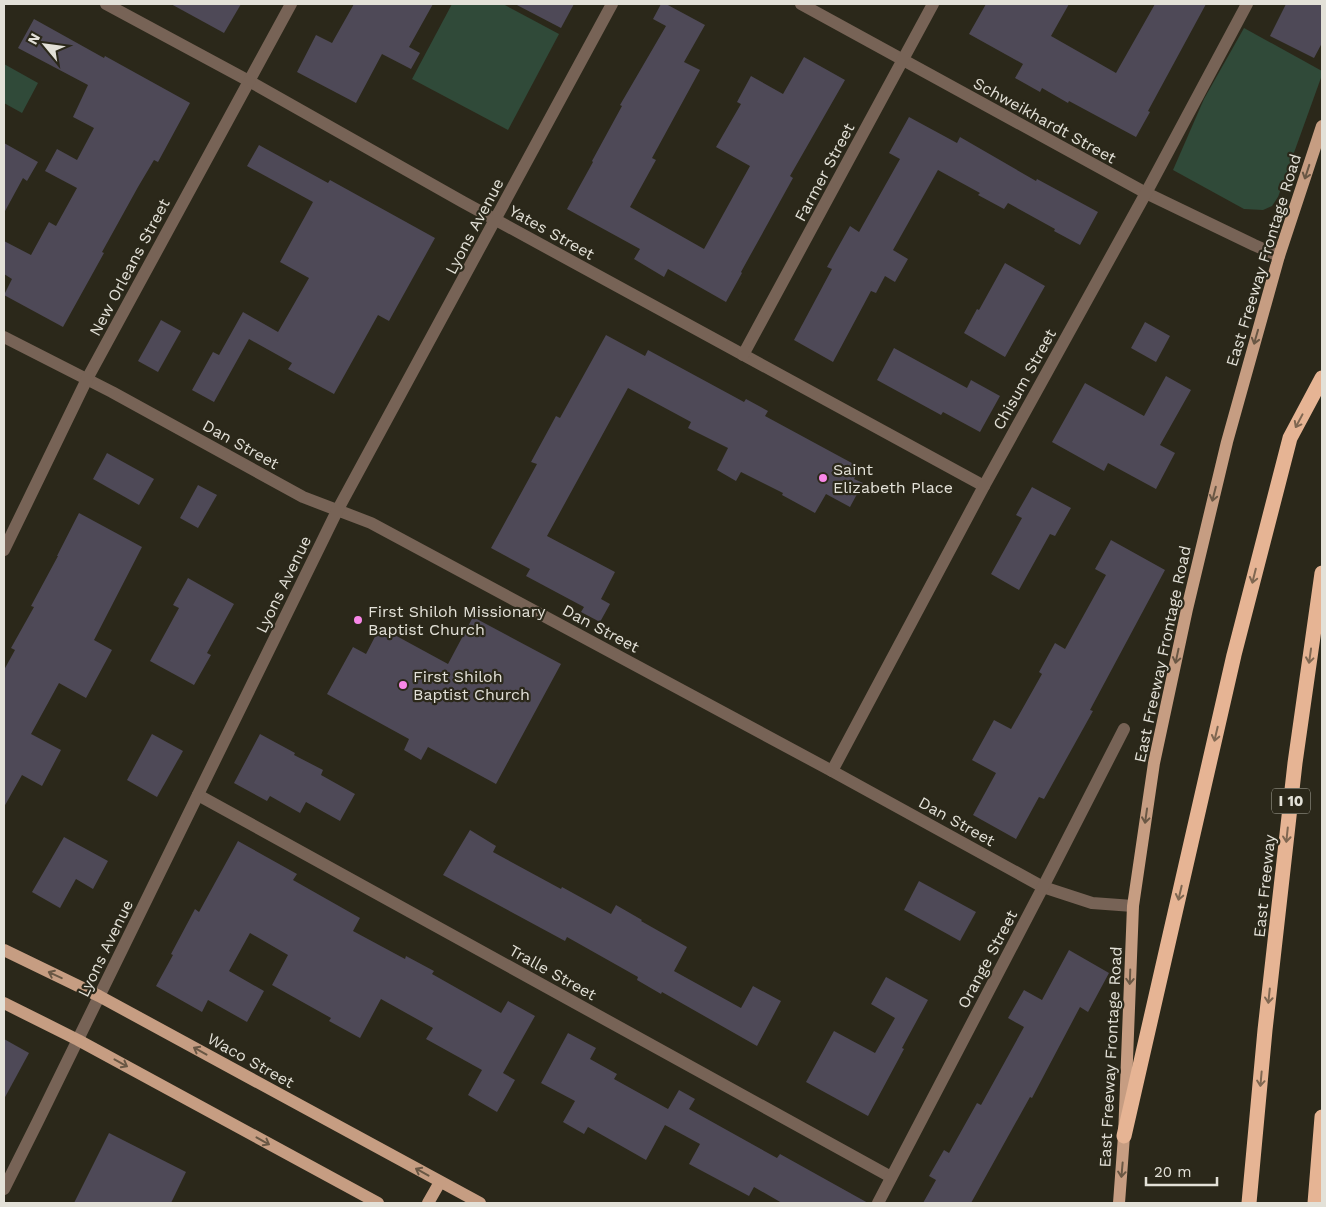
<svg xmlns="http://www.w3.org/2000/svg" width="1326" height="1207" viewBox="0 0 1326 1207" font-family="'Work Sans',sans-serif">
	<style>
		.green { fill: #304a39 }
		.building { fill: #4e4957 }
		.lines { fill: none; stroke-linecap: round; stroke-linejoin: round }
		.minor { stroke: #776356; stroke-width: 12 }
		.major { stroke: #c69d82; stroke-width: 12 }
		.highway { stroke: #e6b494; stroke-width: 15 }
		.oneway { stroke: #695744 }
		.oneway2 { stroke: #7f6751 }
		.poi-dot { fill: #f987e8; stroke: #2b281a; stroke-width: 2 }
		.labels { text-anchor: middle; stroke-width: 4.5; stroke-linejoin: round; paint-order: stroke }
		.shield { fill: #2b281a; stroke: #acaa9f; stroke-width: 1 }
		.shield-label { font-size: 15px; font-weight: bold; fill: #e3e1d8 }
		.street-label { font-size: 16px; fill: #e3e1d8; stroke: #2b281a }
		.poi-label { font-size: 16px; fill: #e3e1d8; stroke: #2b281a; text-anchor: start }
	</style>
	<rect width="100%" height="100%" fill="#2b281a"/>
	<g class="green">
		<path d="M452,4H503L559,34L508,130L412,79Z"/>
		<path d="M1244,28L1322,71V75L1278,197L1272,206L1263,210L1244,209L1173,170L1204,99Z"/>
		<path d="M4,64L38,83L22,113L4,103Z"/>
	</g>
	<g class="building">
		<path d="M171,4H241L224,33Z"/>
		<path d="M354,4H433L409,47L420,53L411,69L382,54L356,103L297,72L316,35L332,43Z"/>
		<path d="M515,4H574L561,28Z"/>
		<path d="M661,4H666L705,25L684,62L700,70L652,158L656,160L630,207L704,249L750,166L716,147L741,104L737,102L751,76L783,94L804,57L845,80L790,176L793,178L741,272L742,273L726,302L668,269L664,277L634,259L640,249L567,209L593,162L592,161L622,106L620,105L666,26L653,19Z"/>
		<path d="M986,4H1069L1051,36L1116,73L1155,4H1206L1148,111L1150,112L1136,137L1069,101L1068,103L1042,88L1040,92L1015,78L1023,64L969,34Z"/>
		<path d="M1286,4H1322V43L1314,58L1270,36Z"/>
		<path d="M34,19L104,58L105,56L190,103L158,162L154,160L138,187L102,252L104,253L63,327L4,295L12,279L4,274V241L31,255L49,222L56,226L77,188L45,171L57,149L77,160L94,128L73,117L88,85L18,48Z"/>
		<path d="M909,117L957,143L960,137L1036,181L1037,179L1098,212L1080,245L1054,231L1055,229L1008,203L1004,209L978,195L980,193L938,170L893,250L908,259L895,282L885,276L876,293L871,291L833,362L794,340L832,269L827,267L850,226L859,232L900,159L889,153Z"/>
		<path d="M4,143L38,162L27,181L23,178L4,213Z"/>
		<path d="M259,145L328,183L330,180L435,238L389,321L378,315L334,394L288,369L292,363L249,339L214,402L192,390L213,352L219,355L243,312L278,332L309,278L280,262L313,202L247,166Z"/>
		<path d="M1005,263L1045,286L1005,357L964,333L977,309L979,310Z"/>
		<path d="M161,320L181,331L158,372L138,361Z"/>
		<path d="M1145,322L1170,336L1156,362L1131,348Z"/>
		<path d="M606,335L645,356L648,350L744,402L746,399L768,411L765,416L861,468L854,479L863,483L850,507L826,494L815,513L782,495L783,493L741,472L736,481L717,470L728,448L688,428L691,422L628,388L547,536L615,572L601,599L610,604L600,622L581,612L584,607L526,576L530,569L491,548L537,464L531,462L556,416L560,418Z"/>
		<path d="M894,348L967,388L971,380L1000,396L980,432L943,412L941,415L877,380Z"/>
		<path d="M1166,376L1191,390L1160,445L1175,453L1156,489L1108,463L1104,471L1052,442L1085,383L1144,416Z"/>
		<path d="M107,453L154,479L139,505L93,479Z"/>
		<path d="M198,485L217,495L198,528L180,518Z"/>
		<path d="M1032,487L1071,508L1055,536L1050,534L1019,590L991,574L1022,518L1016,515Z"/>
		<path d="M79,513L142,547L94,640L112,650L86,698L59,683L31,734L61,750L42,786L22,775L4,807V670L15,650L11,648L34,607L31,606L58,556H57Z"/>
		<path d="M1111,540L1165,570L1090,710L1093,711L1044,799L1039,797L1016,839L973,815L996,773L972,760L994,720L1011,729L1042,674L1039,672L1055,643L1065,649L1106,575L1095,569Z"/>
		<path d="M188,578L234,604L207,653L211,655L194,685L150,661L179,608L173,605Z"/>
		<path d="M473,617L561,664L496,784L428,747L421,760L404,750L409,739L327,694L353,647L366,654L380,627L448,664Z"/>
		<path d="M152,734L183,751L157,797L127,780Z"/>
		<path d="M260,734L295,753L294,755L323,770L321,775L355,794L340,821L306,802L300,813L270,796L267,801L234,783Z"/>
		<path d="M470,830L496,846L493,852L561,889L562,887L611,914L616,905L642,920L641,921L687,947L674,971L741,1008L753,986L781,1001L757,1046L662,992L661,994L637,980L638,977L567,937L565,941L443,875Z"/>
		<path d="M64,837L108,861L93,889L76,879L60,908L32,892Z"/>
		<path d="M238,841L297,874L293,880L360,918L353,931L405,959L406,956L434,971L432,974L501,1013L508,1001L535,1016L503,1073L515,1080L497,1112L468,1095L482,1070L426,1039L433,1028L381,999L360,1038L329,1021L331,1018L272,985L288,955L250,933L229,971L264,991L247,1022L208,1000L202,1012L156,986L173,955L171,954L195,909L199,912Z"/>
		<path d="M919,881L976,912L960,941L904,910Z"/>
		<path d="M1069,950L1109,973L1088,1012L1080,1007L1032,1098L1030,1097L971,1203H923L936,1180L929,1176L944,1150L949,1153L977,1103L981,1105L1024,1027L1008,1018L1024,990L1042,1000Z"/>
		<path d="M886,977L928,1000L902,1048L904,1049L868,1116L806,1082L834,1031L875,1053L895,1018L871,1004Z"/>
		<path d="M568,1033L596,1048L590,1059L617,1074L614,1079L668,1109L679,1090L695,1099L689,1109L777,1158L780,1154L868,1203H782L754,1187L749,1196L689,1164L700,1144L665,1125L646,1160L588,1127L584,1134L563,1122L575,1101L541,1083Z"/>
		<path d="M4,1039L29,1053L4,1099Z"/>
		<path d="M109,1133L186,1172L171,1203H74Z"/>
	</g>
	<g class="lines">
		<g class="minor">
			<path d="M106,4L249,81L463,202L984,486"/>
			<path d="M801,4L1146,193L1254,245L1279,256"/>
			<path d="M4,337L112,392L303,497L371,523L832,771L1043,887L1092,903L1133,906"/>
			<path d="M743,355L933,4"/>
			<path d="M4,550L87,379L291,4"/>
			<path d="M832,771L984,486L1146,193L1247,4"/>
			<path d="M198,795L891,1177"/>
			<path d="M4,1189L38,1121L337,511L612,4"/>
			<path d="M878,1203L1043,887L1124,729"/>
		</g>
		<g class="major">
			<path d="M4,950L99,996L480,1203"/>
			<path d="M4,1003L78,1040L378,1203"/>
			<path d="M428,1203L440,1182"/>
			<path d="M1119,1203L1124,1136L1133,906L1154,763L1187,609L1227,442L1279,256L1322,126"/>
		</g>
		<g class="highway">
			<path d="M1124,1136L1234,655L1290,438L1322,378"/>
			<path d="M1249,1203L1265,1030L1295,763L1322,573"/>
			<path d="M1315,1203L1322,1117"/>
		</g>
	</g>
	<defs><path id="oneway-shaft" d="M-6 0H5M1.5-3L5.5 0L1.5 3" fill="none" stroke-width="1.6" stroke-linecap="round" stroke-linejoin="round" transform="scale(1.25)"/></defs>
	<g class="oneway">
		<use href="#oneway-shaft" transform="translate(1307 172) rotate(108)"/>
		<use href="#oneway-shaft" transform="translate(1256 337) rotate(106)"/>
		<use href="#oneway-shaft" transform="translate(1214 494) rotate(104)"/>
		<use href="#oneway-shaft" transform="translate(1177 656) rotate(102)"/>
		<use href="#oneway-shaft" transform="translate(1146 816) rotate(98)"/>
		<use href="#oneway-shaft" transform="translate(55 975) rotate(-155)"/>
		<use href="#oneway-shaft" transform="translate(1130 977) rotate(92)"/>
		<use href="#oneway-shaft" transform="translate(200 1051) rotate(-151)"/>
		<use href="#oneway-shaft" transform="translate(121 1063) rotate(29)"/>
		<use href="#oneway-shaft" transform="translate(263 1141) rotate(29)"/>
		<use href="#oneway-shaft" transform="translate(1122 1170) rotate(95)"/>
		<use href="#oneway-shaft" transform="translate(422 1172) rotate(-151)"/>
	</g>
	<g class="oneway2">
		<use href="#oneway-shaft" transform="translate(1299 421) rotate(118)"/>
		<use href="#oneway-shaft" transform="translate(1254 576) rotate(104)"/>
		<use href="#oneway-shaft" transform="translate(1310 656) rotate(98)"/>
		<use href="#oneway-shaft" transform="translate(1216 734) rotate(103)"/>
		<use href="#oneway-shaft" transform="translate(1287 835) rotate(96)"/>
		<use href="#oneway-shaft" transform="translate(1180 893) rotate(103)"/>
		<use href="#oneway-shaft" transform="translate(1269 996) rotate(96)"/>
		<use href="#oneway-shaft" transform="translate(1261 1079) rotate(95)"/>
	</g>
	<g class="poi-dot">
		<circle cx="823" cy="478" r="5"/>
		<circle cx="358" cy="620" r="5"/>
		<circle cx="403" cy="685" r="5"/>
	</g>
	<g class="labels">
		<rect class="shield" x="1272" y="788.5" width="38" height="25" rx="4"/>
		<g class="shield-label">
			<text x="1291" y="806">I 10</text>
		</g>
		<g class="street-label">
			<text transform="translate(1045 120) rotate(29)" y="6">Schweikhardt Street</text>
			<text transform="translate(824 172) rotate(-62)" y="6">Farmer Street</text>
			<text transform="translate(474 226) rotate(-62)" y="6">Lyons Avenue</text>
			<text transform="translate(552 232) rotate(29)" y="6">Yates Street</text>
			<text transform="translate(1263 260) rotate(-73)" y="6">East Freeway Frontage Road</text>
			<text transform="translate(129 267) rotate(-62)" y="6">New Orleans Street</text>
			<text transform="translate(1024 379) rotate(-61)" y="6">Chisum Street</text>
			<text transform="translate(241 444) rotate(29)" y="6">Dan Street</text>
			<text transform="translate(283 584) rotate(-64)" y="6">Lyons Avenue</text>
			<text transform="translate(601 628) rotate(28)" y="6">Dan Street</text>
			<text transform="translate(1162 654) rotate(-78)" y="6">East Freeway Frontage Road</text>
			<text transform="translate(957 821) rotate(29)" y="6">Dan Street</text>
			<text transform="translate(1264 886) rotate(-84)" y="6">East Freeway</text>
			<text transform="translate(105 948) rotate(-64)" y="6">Lyons Avenue</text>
			<text transform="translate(987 959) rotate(-62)" y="6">Orange Street</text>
			<text transform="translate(553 972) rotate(29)" y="6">Tralle Street</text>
			<text transform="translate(1110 1057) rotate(-87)" y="6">East Freeway Frontage Road</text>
			<text transform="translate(251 1060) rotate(29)" y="6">Waco Street</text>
		</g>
		<g class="poi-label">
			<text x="833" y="475">Saint<tspan x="833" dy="18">Elizabeth Place</tspan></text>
			<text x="368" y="617">First Shiloh Missionary<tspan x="368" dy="18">Baptist Church</tspan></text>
			<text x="413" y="682">First Shiloh<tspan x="413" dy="18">Baptist Church</tspan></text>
		</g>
	</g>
	<rect width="1326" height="1207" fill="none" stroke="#e3e1d8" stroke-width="10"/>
	<g transform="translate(45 45) rotate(299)" stroke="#2b281a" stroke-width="4" paint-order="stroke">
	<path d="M0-4L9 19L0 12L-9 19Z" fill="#e3e1d8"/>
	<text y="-8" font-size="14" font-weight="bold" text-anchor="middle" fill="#e3e1d8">N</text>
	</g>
	<path d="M1146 1177v8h71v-8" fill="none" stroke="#e3e1d8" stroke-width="2.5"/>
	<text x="1154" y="1177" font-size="15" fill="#e3e1d8" stroke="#2b281a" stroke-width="4" paint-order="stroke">20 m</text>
</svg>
